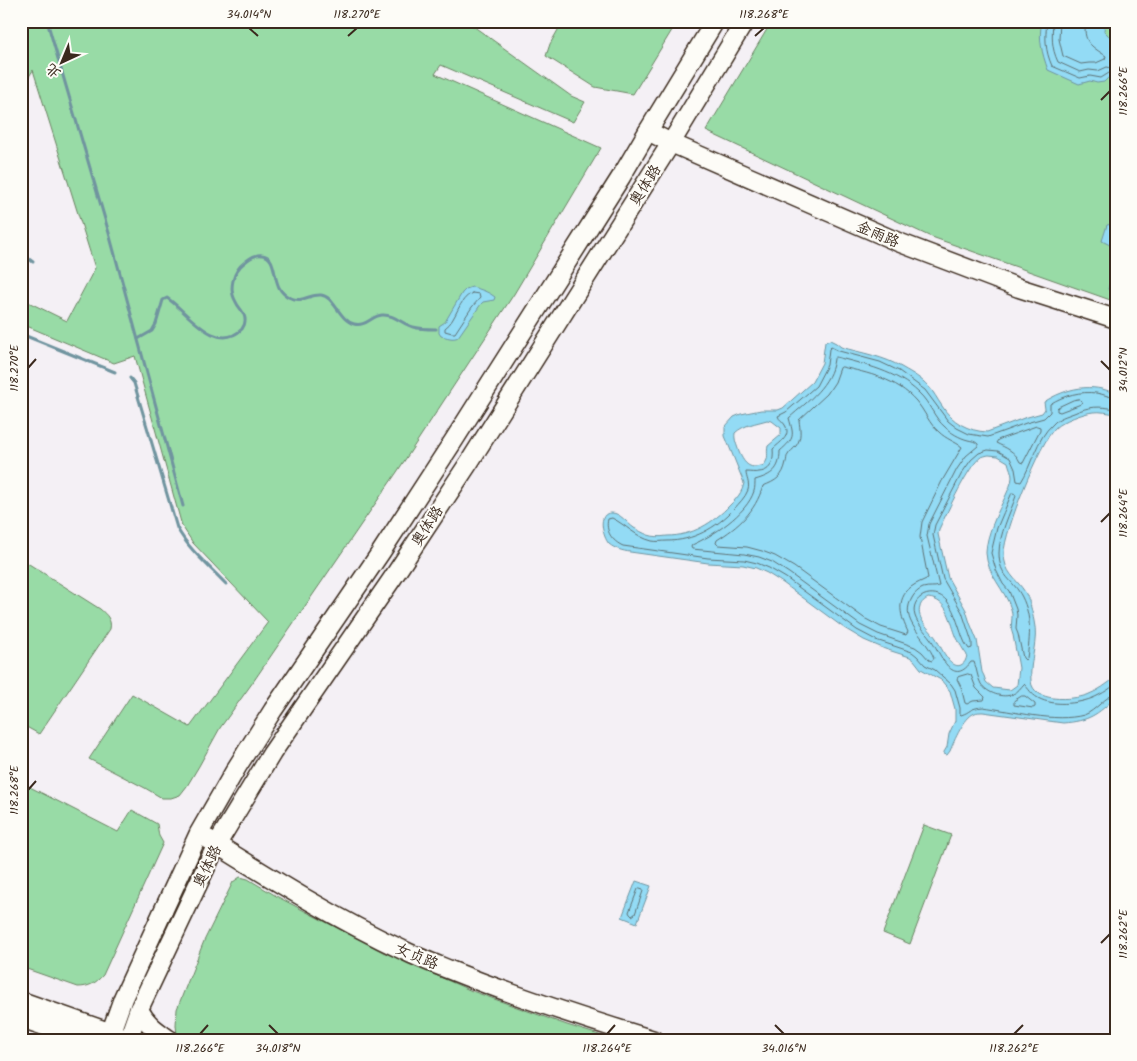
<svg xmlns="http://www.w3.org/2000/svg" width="1137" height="1061" viewBox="0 0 1137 1061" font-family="Kalam,'LXGW WenKai TC',sans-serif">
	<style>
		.green { fill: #98dba6; stroke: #6a8262 }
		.water { fill: #93dbf5; stroke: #70949f; fill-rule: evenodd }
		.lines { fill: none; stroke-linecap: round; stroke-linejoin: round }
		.shore { stroke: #5e7174; stroke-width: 1 }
		.stream { stroke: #70949f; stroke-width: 3 }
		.secondary-casing { stroke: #3b2a1e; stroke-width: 21 }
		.secondary { stroke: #fdfcf7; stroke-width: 18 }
		.ticks { fill: none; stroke: #3b2a1e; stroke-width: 2 }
		.labels { text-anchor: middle; stroke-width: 4; stroke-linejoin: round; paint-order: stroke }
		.street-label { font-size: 15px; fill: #3b2a1e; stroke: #fdfcf7 }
		.neatline { fill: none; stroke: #3b2a1e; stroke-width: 2 }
		.ticks-label { font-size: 12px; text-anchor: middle; fill: #3b2a1e }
	</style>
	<rect width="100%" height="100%" fill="#f4f0f5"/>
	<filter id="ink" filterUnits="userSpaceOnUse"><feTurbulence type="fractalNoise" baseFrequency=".02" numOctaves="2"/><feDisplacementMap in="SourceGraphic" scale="10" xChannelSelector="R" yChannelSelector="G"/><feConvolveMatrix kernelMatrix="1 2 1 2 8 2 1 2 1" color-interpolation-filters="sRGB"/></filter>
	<g filter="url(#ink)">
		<g class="green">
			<path d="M21,21H466L571,96L585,102L573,122L441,65L435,74L601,148L514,294L397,472L253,682L220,728L199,766L187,786L180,795L171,798H162L145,788L89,759L132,694L190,727L268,622L193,543L182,526L135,356L114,363L29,327L21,321V317L26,301L67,321L95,268L33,70L21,90Z"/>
			<path d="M558,21H675L677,22L633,94L595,87L546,56L550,44L558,30Z"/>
			<path d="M772,21H1116V302L929,236L706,131Z"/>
			<path d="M21,559L100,609C107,615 112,620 110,629L39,734L21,724Z"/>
			<path d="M24,784L118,832L132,810L157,824L159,836L163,843L103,975C96,983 89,987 78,987L21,967V789Z"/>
			<path d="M924,825L951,835L910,944L883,933Z"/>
			<path d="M240,877L248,879L278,897L383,952L472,991L567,1025L615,1040H183L177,1035L176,1025L177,1009L204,941L233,882Z"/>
		</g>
		<g class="water">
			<path d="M1042,21H1105L1104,31L1110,37L1116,39V90L1114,89L1113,81L1109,77L1104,82L1097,83L1090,81L1079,84L1048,70C1042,53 1038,39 1042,21Z"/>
			<path d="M1113,224L1116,225V248L1102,241L1107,225Z"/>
			<path d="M1116,261V294L1111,293L1108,289Z"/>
			<path d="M472,287C480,289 489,292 495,297L494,300L483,302L481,304L458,337C453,340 447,337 441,336L439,333V326L445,322L462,293L466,289Z"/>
			<path d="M830,340L836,343L841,347C861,353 884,356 903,368C912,373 922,379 928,386C934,392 937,399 942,406C952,422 968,431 987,432L1024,418L1042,413L1045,409L1044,402C1066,388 1092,382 1116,394V414C1108,413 1101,411 1093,412C1084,413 1062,421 1055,428C1040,442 1004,532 1004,553C1004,573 1016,578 1025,592C1030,601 1032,611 1034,621C1039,641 1029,661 1031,681C1033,703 1072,700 1087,695C1098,691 1107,684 1116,677V697C1097,715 1089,721 1063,723L983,712C981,712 976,712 975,713C964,717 954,741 950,751L947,755L944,754V752L947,747L949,734L955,721V709L950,691L941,680L921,669L914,660L910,657L885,649L864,640L844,628L783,583L767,573L756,568L743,565L708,563L630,552C623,551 615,549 609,544C603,537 596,512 612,513C620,513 627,523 634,528C638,530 643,533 648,535C654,537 660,537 667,536C692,536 713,523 730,505C737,498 742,493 744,483L725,436V427L734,417L741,414L761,410H778L783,408L812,382L822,363L825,342ZM767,420L772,421L781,428V435L768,446C766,454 770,457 764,465C750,470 745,465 739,452C737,445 734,440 735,433C743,425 757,423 767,420ZM989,455L998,456L1008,462C1009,467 1012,472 1012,477C1012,483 1008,490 1006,495C998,512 986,535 986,553C987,575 1005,589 1011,609C1014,618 1009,626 1013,635L1019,668L1017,685L1010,690L993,688L986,682L984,676L982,672L977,640L970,623L966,610L948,578L938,534L940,527C948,511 968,466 981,457C982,457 987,455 989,455ZM928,598C949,600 950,622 957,638C960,644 963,650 967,655C966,660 965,663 961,665C950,670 940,645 936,638C930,629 916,619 920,607C921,602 925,600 928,598Z"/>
			<path d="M636,881L651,886L637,923L622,917Z"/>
		</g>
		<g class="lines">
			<g class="shore">
				<path d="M1047,21C1045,39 1045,50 1052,66L1080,78L1090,76L1101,78L1109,73H1112L1116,77"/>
				<path d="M1053,21C1052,37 1051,47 1058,62L1080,72L1089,70L1098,71L1107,67L1116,69"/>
				<path d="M1060,21L1059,39L1063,56L1081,64L1089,63H1096L1105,59L1106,56C1091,46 1082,42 1086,21"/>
				<path d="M472,293L479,294L480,298L472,307L455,333H452L445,331V328C457,320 458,299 472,293Z"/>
				<path d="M836,357C866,365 896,371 919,393C930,403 934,418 945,427C951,433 960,438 968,440C972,441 975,441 978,444V446L966,456L957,469L929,524L927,536L939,586C934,588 929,586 923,588C918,590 914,594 912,598C901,617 917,630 926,644C929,648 932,653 934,658L932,661L929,660L922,652L915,647L878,634L860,625L789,573L772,562L759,557L744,554L692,549L691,547L692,545C712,536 747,514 754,491C755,488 755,483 755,480C772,475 780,470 780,451C795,438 794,436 789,418C808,401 831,385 834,359Z"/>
				<path d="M842,367C868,373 897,379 916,401C925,411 929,424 939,432C946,439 956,442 962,447L942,481L922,522L920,537L928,578C923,581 916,583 911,587C895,600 901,617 908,632L906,635L881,627L864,618L794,567L775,556L762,551L747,547L718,545L716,543L717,540C739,526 755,512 763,486C776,481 783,477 786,462C787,460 786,457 788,455C789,452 794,449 796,446C802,438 800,429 799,420L827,394L835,382L840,368Z"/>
				<path d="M1116,398C1109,397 1103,394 1096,393C1081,391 1064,395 1050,404V412L1044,418L1026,423L988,437L969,434L957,428L948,421L925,390L899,371L880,362L839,351L831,347L829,349L827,365L816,386L786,412L778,416C779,420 783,421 785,425C792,436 779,443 773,449C774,460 772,471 759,472C755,473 750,472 746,472C746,478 750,483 748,490C745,498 739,503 734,509C716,528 693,541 667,541C662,541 657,542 652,541C636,537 626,525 612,518L608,519C605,531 612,541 623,546L708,558L744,560L757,563L769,568L786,578L857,630L876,640L912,652L917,656L925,665L935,670L951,684L955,690L960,708V714L961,715C971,712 969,708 983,707C1013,711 1055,723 1084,715C1096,711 1106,695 1116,694"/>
				<path d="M1080,399L1082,401L1081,404L1060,412L1057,411V408L1058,407L1073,400Z"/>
				<path d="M1116,409C1098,406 1090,406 1074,413C1066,416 1058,418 1053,424C1036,439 1032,465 1021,482L1017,481L1015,469L1010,458L998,451L988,450L979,453L971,460L962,473L935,525L933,535L943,579L962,612L972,642V648L969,649L965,643C959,630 956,612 947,601C934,586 909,596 915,616C918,625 925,631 930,638C940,651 951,689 971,662H974C977,669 977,677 981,684C987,693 1003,699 1013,694C1018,692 1021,687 1024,684C1029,689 1031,694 1038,698C1054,707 1083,704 1099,695C1105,692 1111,688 1116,684"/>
				<path d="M1037,426L1040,427V430L1023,463L1020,462C1015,451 1006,448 996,443L998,440Z"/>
				<path d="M1013,493L1015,494L1016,496C1010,513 999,535 999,553C999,577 1013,579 1022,597C1032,617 1030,637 1027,658L1025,660L1023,658L1018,634L1016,629L1017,615L1016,609L1009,591L1003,584L996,570L991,553L997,528L1011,495Z"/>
				<path d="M968,674L971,675L976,688L985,697L984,700L973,701L967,704L965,703L961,687L957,679L958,677Z"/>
				<path d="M1022,696H1025L1035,704V707L1033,708L1014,705V701Z"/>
				<path d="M640,888L643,889V891L635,914L632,916L630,914L629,912L638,889Z"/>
			</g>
			<g class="stream">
				<path d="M47,21L109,233L183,506"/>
				<path d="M21,253L33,262"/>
				<path d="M21,334L115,372"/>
				<path d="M138,339L152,331L156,324L163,300L167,298C186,310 216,355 242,329C245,325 246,320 244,315C243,311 238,307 236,302C228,289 233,271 245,262C250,258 256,254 262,255C281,257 268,290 291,298C302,303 310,294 321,295C334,296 339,320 354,324C366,327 371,316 382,315C394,314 402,324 413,327C420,329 428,329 436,329"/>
				<path d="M130,378L134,383L177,528C189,550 209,566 226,584"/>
			</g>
			<g class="secondary-casing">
				<g id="secondary">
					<path d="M648,131L671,143L898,242L1019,288L1116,319"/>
					<path d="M208,839C272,879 336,919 405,951C419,958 435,964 450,970C517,997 585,1019 654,1040"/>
					<path d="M21,1001L120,1036"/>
					<path d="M139,1009C146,1024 157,1031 170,1040"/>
					<path d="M21,1018L85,1040"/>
					<path d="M108,1040L123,998L199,833L237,767L273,710L381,552L454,440L621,177L648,131L715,21"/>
					<path d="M128,1040L139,1009L217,844L272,753L392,579L470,461L671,143L745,21"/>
				</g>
			</g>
			<use href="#secondary" class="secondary"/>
		</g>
	</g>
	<path class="ticks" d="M249,28L258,36M348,36L357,28M755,36L764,28M1101,100L1110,91M1101,361L1110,370M28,368L36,359M1101,522L1110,513M28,790L36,781M1101,943L1110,934M269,1025L278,1034M775,1025L784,1034M200,1034L208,1025M607,1034L615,1025M1014,1034L1023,1025"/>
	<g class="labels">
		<g class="street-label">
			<text transform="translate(645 185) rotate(-58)" y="5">奥体路</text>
			<text transform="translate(878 234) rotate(23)" y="5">金雨路</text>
			<text transform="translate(427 526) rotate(-57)" y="5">奥体路</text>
			<text transform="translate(207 866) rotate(-64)" y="5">奥体路</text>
			<text transform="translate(417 956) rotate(23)" y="5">女贞路</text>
		</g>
	</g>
	<rect width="1137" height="1061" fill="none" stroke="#fdfcf7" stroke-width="55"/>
	<g transform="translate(62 62) rotate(224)" stroke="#fdfcf7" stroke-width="4" paint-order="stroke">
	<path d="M0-4L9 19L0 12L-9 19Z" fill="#3b2a1e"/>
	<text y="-8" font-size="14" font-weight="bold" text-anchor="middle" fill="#3b2a1e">北</text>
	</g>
	<rect x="28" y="28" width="1082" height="1006" class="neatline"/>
	<g class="ticks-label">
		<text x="249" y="18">34.014°N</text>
		<text x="357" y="18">118.270°E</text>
		<text x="764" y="18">118.268°E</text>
		<text transform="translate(1123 91) rotate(-90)" y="4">118.266°E</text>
		<text transform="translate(14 368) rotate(-90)" y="4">118.270°E</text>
		<text transform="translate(1123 370) rotate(-90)" y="4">34.012°N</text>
		<text transform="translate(1123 513) rotate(-90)" y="4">118.264°E</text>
		<text transform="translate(14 790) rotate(-90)" y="4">118.268°E</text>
		<text transform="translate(1123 934) rotate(-90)" y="4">118.262°E</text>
		<text x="200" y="1052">118.266°E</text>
		<text x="278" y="1052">34.018°N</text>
		<text x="607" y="1052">118.264°E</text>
		<text x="784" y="1052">34.016°N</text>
		<text x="1014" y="1052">118.262°E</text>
	</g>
</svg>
